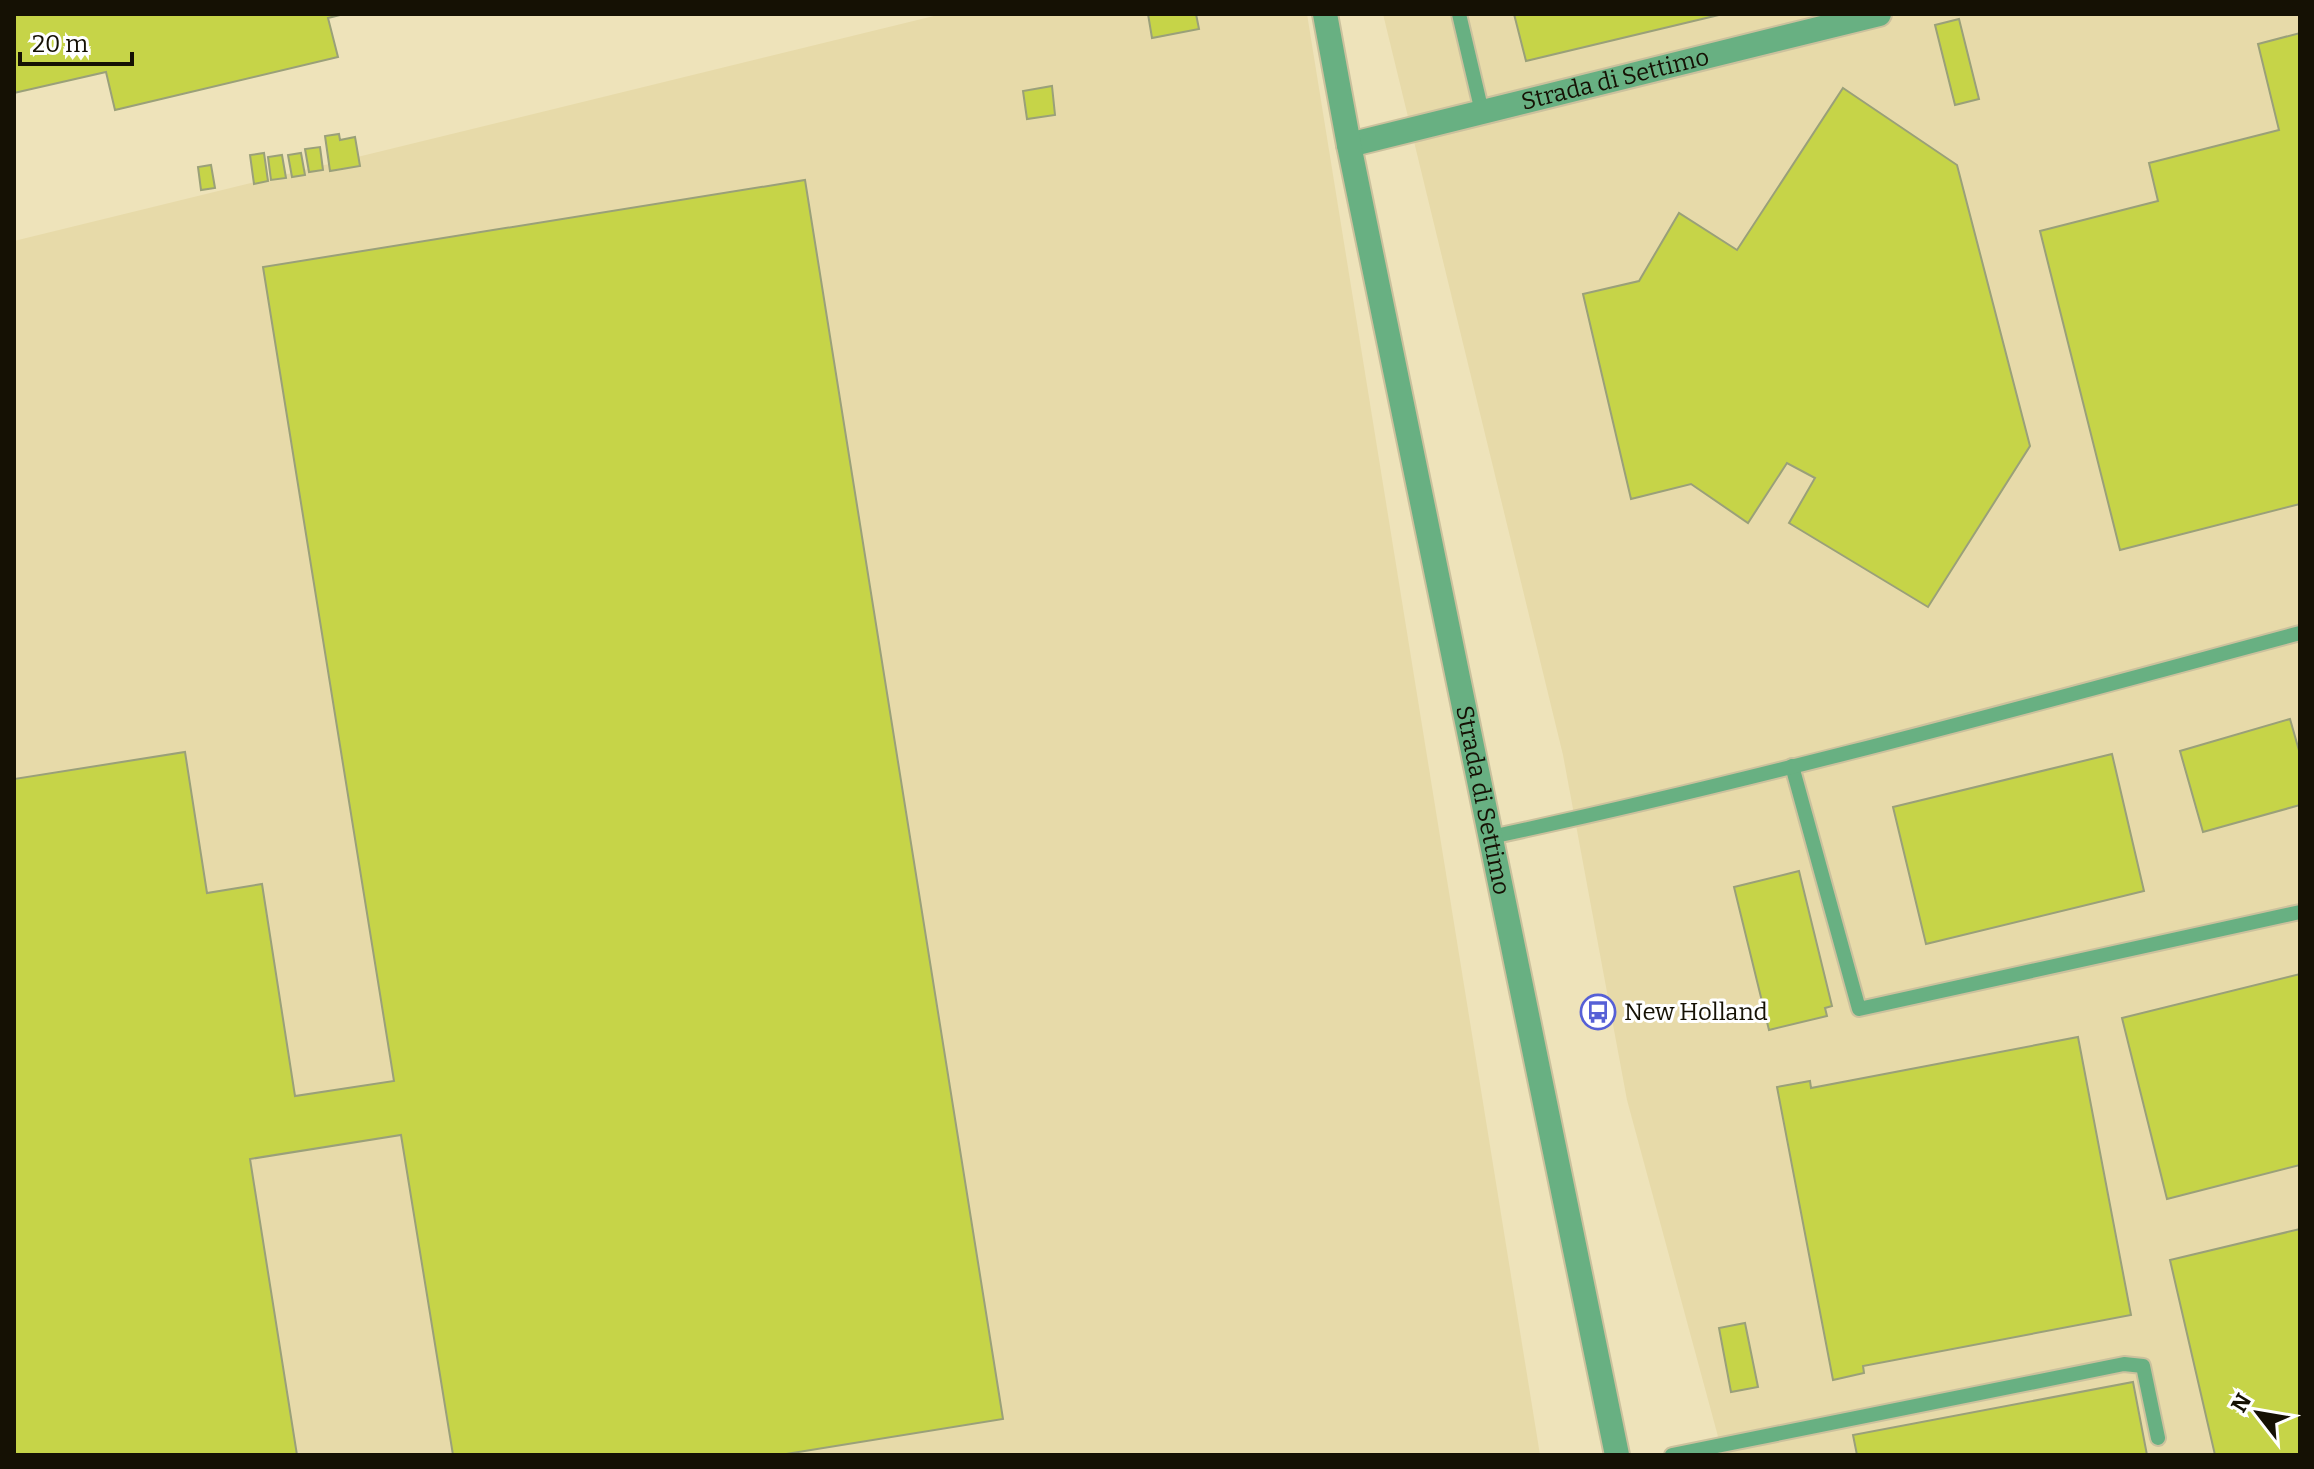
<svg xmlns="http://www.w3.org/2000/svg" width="2314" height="1469" viewBox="0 0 2314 1469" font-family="Bitter,serif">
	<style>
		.built { fill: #e7daa9 }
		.building { fill: #c6d448; stroke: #9aa079; stroke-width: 2 }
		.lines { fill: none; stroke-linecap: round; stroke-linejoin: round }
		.service-casing { stroke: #cbc19d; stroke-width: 18 }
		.minor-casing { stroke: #cbc19d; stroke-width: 28 }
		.tertiary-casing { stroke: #cbc19d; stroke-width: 28 }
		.service { stroke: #68b082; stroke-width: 14 }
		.minor { stroke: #68b082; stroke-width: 24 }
		.tertiary { stroke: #68b082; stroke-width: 24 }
		.labels { text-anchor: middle; stroke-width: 6; stroke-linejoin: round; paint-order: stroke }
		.street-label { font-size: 24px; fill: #151104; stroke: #fff }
		.poi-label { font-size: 24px; fill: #151104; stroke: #fff; text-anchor: start }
	</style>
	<rect width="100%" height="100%" fill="#eee3ba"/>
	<g class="built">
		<path d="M942,14H1307L1540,1455H14V241Z"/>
		<path d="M1383,14H2300V1455H1723L1627,1100L1563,755Z"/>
	</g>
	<g class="building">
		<path d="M14,14H344L328,18L338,57L115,110L106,72L14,93Z"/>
		<path d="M1148,14H1196L1199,29L1152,38Z"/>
		<path d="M1514,14H1723L1526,61Z"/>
		<path d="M1959,19L1979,99L1955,105L1935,25Z"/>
		<path d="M2300,33V504L2120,550L2040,231L2158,201L2149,163L2279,130L2258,44Z"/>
		<path d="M1052,86L1055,115L1027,119L1023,91Z"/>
		<path d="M1843,88L1957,165L2030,446L1928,607L1789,523L1815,478L1787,463L1748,523L1691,484L1631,499L1583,294L1639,281L1679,213L1737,250Z"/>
		<path d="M339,134L340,140L355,137L360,166L330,171L325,136Z"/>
		<path d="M320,147L323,170L309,172L305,149Z"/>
		<path d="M264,153L268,181L254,184L250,155Z"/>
		<path d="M301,153L305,175L292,177L288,155Z"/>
		<path d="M282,155L286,178L271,180L268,157Z"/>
		<path d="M211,165L215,188L201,190L198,167Z"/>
		<path d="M805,180L1003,1419L780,1455H453L401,1135L250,1159L297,1455H14V779L185,752L207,893L262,884L295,1096L394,1081L263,267Z"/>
		<path d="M2290,719L2300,754V805L2203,832L2180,751Z"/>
		<path d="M2112,754L2144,891L1926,944L1893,807Z"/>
		<path d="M1799,871L1832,1006L1825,1008L1827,1016L1769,1030L1734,887Z"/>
		<path d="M2300,974V1165L2167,1199L2122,1018Z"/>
		<path d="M2078,1037L2131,1315L1863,1366L1864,1373L1833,1380L1777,1087L1810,1081L1811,1088Z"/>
		<path d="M2300,1229V1455H2215L2170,1260Z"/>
		<path d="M1745,1323L1758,1387L1731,1392L1719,1328Z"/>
		<path d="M2133,1382L2147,1455H1857L1853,1435Z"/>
	</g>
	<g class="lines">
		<g class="service-casing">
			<g id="service">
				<path d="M1459,14L1482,112"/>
				<path d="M1792,766L1859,1009L2300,912"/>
				<path d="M1491,837C1763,779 2031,705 2300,633"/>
				<path d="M1672,1455L2124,1364L2143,1366L2158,1438"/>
			</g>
		</g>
		<g class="minor-casing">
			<g id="minor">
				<path id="s1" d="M1349,145L1879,14"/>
			</g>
		</g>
		<g class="tertiary-casing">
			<g id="tertiary">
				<path id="s2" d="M1325,14L1349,145L1617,1455"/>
			</g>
		</g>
		<use href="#service" class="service"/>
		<use href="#minor" class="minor"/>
		<use href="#tertiary" class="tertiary"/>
	</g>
	<defs>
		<g id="bus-ring" transform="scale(1.8)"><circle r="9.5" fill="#fff" stroke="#5660d6" stroke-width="1.5"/><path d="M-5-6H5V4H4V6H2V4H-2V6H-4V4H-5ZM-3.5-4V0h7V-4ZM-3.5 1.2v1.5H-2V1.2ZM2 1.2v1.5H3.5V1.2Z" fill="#5660d6"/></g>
	</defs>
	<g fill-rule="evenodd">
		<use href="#bus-ring" x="1598" y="1012"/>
	</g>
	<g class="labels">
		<g class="street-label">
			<text dy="8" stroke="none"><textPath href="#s1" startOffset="274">Strada di Settimo</textPath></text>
			<text dy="8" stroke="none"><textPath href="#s2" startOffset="802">Strada di Settimo</textPath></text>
		</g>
		<g class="poi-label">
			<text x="1624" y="1020">New Holland</text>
		</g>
	</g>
	<rect width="2314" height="1469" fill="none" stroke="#151104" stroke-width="32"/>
	<g transform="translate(2258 1413) rotate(301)" stroke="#ffffff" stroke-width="6" paint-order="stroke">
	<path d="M0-6L14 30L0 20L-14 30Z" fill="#151104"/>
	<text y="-12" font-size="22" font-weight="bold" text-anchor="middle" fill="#151104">N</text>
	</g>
	<path d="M20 52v12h112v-12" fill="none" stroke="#151104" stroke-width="4"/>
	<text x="32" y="52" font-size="24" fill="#151104" stroke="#ffffff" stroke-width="6" paint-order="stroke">20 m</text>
</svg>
